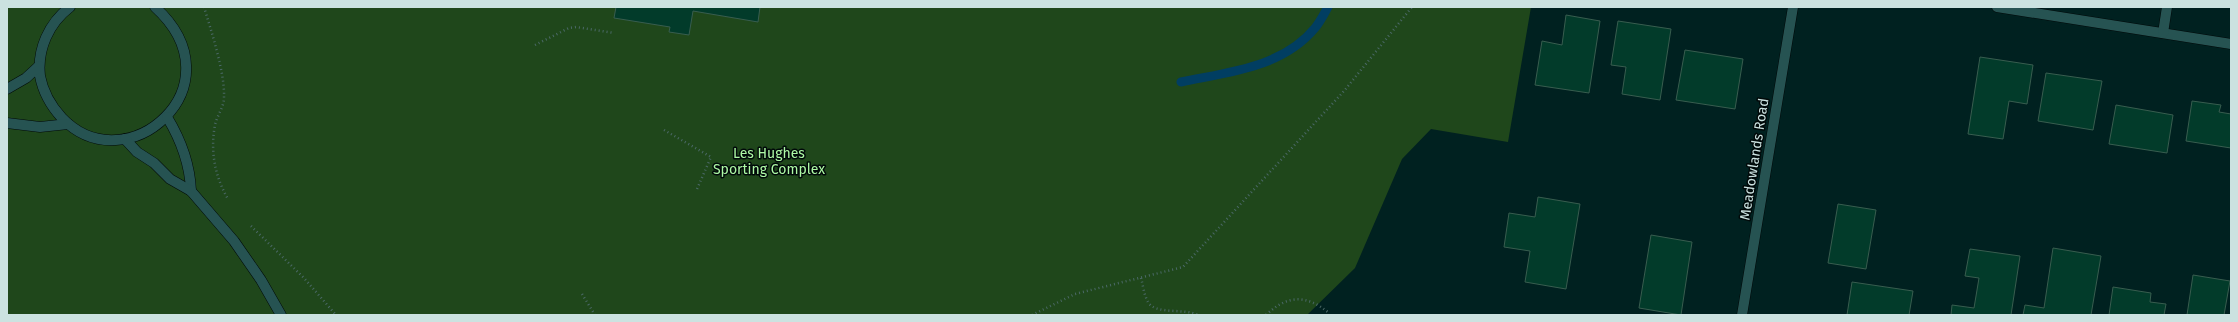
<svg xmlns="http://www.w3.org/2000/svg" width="2238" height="322" viewBox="0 0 2238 322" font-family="'Fira Sans',sans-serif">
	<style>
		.green { fill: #1f471b }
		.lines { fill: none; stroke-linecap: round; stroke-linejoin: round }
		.stream { stroke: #013e62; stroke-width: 9 }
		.building { fill: #023b2a; stroke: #385d4f }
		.lane-casing { stroke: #000909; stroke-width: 11 }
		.street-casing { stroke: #000909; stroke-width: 11 }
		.path { stroke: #4b6967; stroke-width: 2.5; stroke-dasharray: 1 3; stroke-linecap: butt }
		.lane { stroke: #265352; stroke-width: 10 }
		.street { stroke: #265352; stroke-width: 10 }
		.labels { text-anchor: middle; stroke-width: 3; stroke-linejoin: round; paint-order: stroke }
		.park-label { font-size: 14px; fill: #adf9a5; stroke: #000909 }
		.street-label { font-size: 14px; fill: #cbe2e0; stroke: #000909 }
	</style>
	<rect width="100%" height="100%" fill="#002120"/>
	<path class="green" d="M7,7H1531L1508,142L1431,129L1402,159L1355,268L1307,315H7Z"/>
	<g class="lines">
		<path class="stream" d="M1181,82C1228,72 1282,68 1315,28C1320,22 1324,14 1328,7"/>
	</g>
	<g class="building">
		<path d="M616,7H760L758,22L693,11L689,35L669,32L670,27L614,18Z"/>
		<path d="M1566,15L1600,21L1589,93L1535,85L1542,41L1562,45Z"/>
		<path d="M1618,21L1671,29L1660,100L1622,94L1626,67L1611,65Z"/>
		<path d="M1685,50L1743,59L1735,109L1676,100Z"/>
		<path d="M1980,57L2033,65L2027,104L2009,101L2003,139L1968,134Z"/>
		<path d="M2046,73L2102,81L2093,130L2038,121Z"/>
		<path d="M2192,101L2221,105L2219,112L2231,114V148L2186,141Z"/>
		<path d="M2116,105L2173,115L2167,153L2109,144Z"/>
		<path d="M1538,197L1580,204L1566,289L1525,282L1530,251L1504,247L1509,213L1535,217Z"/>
		<path d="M1838,204L1876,210L1866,269L1828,263Z"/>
		<path d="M1651,235L1692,242L1681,315L1639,308Z"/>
		<path d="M2053,248L2101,256L2091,315H2023L2025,305L2044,308Z"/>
		<path d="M1970,249L2020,256L2011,315H1951L1952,305L1974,308L1979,278L1965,276Z"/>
		<path d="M2193,275L2230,281L2224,315H2187Z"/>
		<path d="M1852,282L1913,291L1909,315H1847Z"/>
		<path d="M2113,287L2151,293L2150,302L2166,304L2164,315H2109Z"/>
	</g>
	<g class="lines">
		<g class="lane-casing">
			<g id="lane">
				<path d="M70,7C49,23 37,49 40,76C43,92 50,105 62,118C126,185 242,86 155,7"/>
				<path d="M7,89L26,78L39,66"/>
				<path d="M167,117C181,140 190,164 191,191"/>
				<path d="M7,123L40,127L68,124"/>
				<path d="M125,139L137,152L154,163L170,179L191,191L234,241L261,280L281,315"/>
			</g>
		</g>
		<g class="street-casing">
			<g id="street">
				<path d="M1997,7L2231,44"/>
				<path d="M2163,33L2167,7"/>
				<path d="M1742,315L1793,7"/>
			</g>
		</g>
		<g class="path">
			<path d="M204,7C211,30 225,73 224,97C224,108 217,115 215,125C210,151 215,177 228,199"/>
			<path d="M535,45L569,28L576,27L614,33"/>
			<path d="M664,130L711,157L697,189"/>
			<path d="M251,226L304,278L336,315"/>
			<path d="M1141,278C1143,285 1144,295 1148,302C1155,315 1185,308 1198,315"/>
			<path d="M582,294L595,315"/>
			<path d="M1032,315L1075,294L1183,267L1344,91L1412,7"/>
			<path d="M1266,315C1287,295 1306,294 1329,313"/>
		</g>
		<use href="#lane" class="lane"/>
		<use href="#street" class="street"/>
	</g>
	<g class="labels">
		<g class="park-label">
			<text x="769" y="158">Les Hughes<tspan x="769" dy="16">Sporting Complex</tspan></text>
		</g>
		<g class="street-label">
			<text transform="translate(1754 159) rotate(-81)" y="5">Meadowlands Road</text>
		</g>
	</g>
	<rect width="2238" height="322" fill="none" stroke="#cbe2e0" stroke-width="16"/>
</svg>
